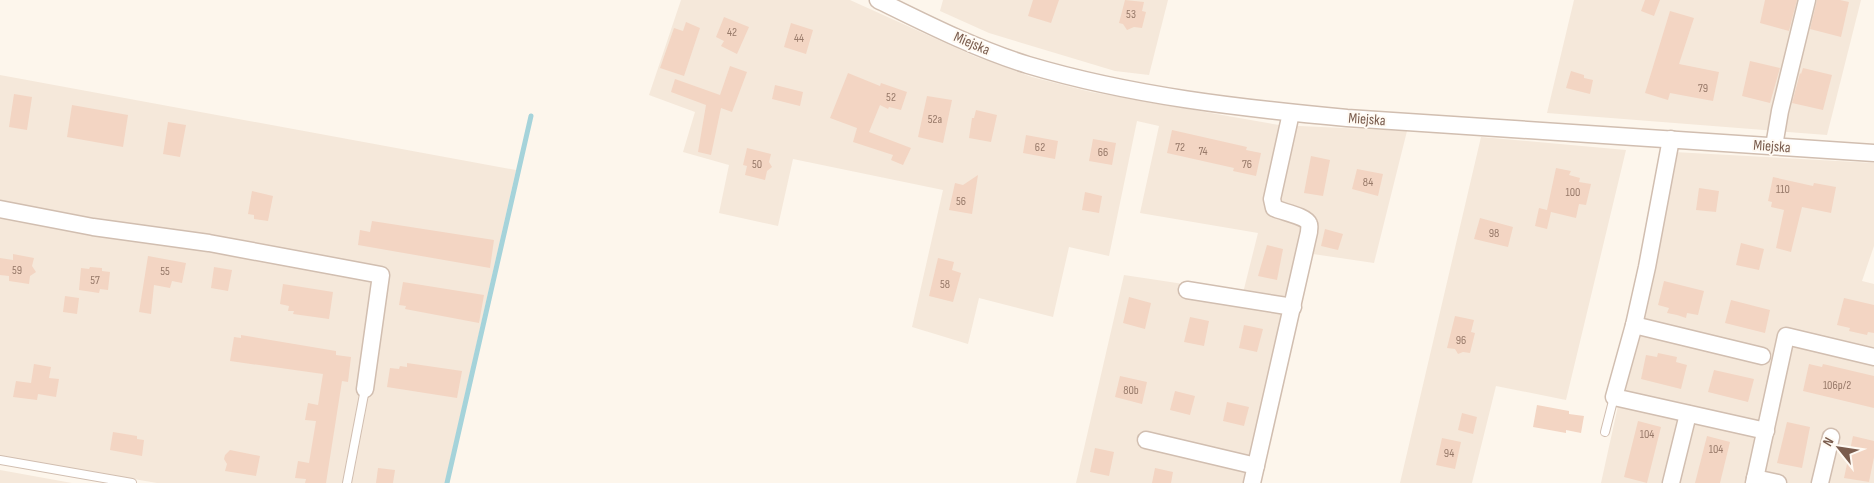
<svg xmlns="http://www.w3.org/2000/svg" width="1874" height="483" viewBox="0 0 1874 483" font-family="'Sofia Sans Condensed',sans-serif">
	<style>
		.residential { fill: #f5e8da }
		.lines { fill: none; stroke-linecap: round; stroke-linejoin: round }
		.stream { stroke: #a5d3da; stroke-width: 5 }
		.building { fill: #f3d5c3 }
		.service-casing { stroke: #d1beb0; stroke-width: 10 }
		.minor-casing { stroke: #d1beb0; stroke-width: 19 }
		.service { stroke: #fff; stroke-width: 8 }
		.minor { stroke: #fff; stroke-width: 16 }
		.labels { text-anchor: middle; stroke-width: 4; stroke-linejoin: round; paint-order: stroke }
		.number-label { font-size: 12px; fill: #987a6a }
		.street-label { font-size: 15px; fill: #7a5c4d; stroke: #fffaf3 }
	</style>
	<rect width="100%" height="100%" fill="#fdf6ec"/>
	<g class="residential">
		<path d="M681,0H850L974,56L1032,77L1091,92L1279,125L1407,131L1374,263L1313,254L1261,483H1076L1124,275L1243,293L1258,233L1140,213L1159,126L1137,121L1109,256L1069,247L1053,317L979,298L968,344L912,327L943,190L793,159L778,226L719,213L729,165L683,152L695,112L649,95Z"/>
		<path d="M943,0H1168L1149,75L1115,71L989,33L940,11Z"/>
		<path d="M1574,0H1861L1827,135L1547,113Z"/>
		<path d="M0,75L516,170L445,483H157L0,456V214L226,241L0,202Z"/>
		<path d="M1481,137L1626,150L1566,400L1496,386L1472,483H1400Z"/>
		<path d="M1674,152L1874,163V246L1862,281L1874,284V483H1601Z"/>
		<path d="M0,470L72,483H0Z"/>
	</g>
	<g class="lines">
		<path class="stream" d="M447,483L531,116"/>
	</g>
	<g class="building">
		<path d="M1033,0H1059L1051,23L1028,16Z"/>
		<path d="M1125,0L1144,2L1142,11L1146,12L1142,28L1134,27L1127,30L1123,24L1119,23Z"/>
		<path d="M1645,0H1660L1654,16L1641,11Z"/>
		<path d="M1765,0H1797L1789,31L1760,23Z"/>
		<path d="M1817,0H1840L1849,2L1841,37L1810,29Z"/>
		<path d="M1670,11L1694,18L1679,64L1719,72L1713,101L1670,93L1668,100L1645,93Z"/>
		<path d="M724,17L749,27L737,54L721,46L724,41L716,37Z"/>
		<path d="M686,22L700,28L684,76L660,68L674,28L683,31Z"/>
		<path d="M791,23L813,30L806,54L784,47Z"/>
		<path d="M1750,61L1780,68L1770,103L1742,96Z"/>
		<path d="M730,66L747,72L732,112L721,108L711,155L698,152L706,105L671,92L675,79L720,95Z"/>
		<path d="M1803,68L1832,75L1823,110L1792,103L1800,73L1801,74Z"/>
		<path d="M1571,71L1584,75V78L1593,80L1590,94L1566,88Z"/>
		<path d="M848,73L880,86L881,83L907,92L901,110L889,107L888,109L880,105L869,132L911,148L903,165L891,160L893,155L853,142L857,128L830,118Z"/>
		<path d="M775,85L803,92L800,106L772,99Z"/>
		<path d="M14,94L32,97L27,130L9,127Z"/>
		<path d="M927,96L952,100L943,143L918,137Z"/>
		<path d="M72,105L128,115L123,147L67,137Z"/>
		<path d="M976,110L997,115L991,142L969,138L972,118H974Z"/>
		<path d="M168,122L186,125L180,157L163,154Z"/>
		<path d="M1172,130L1247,147L1246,150L1261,153L1256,176L1233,171L1234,168L1167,153Z"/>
		<path d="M1026,135L1058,141L1055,159L1023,153Z"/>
		<path d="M1093,139L1116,143L1112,165L1089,161Z"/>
		<path d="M747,148L771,154L769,162L772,167L767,171L765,180L745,175L747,166L743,165Z"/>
		<path d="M1311,156L1330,160L1323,196L1304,193Z"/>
		<path d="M1556,168L1571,171L1569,175L1580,178L1579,182L1591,184L1586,205L1579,204L1576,218L1551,212L1547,229L1535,226L1539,208L1547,210Z"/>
		<path d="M1357,169L1383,174L1378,196L1352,189Z"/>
		<path d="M978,175L972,214L949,210L955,183L963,185Z"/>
		<path d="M1773,177L1813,186L1814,183L1836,187L1831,213L1802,207L1791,252L1776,248L1784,210L1771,207L1772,202L1768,201Z"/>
		<path d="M1699,188L1719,191L1716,212L1696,210Z"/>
		<path d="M252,191L273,196L268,221L254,219V215L248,214Z"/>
		<path d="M1085,192L1102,196L1099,213L1082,210Z"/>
		<path d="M1480,218L1513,227L1508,247L1474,239Z"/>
		<path d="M372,221L494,240L490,268L358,245L360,230L370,232Z"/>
		<path d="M1325,229L1343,234L1338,250L1321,246Z"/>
		<path d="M1741,243L1764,249L1759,270L1736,265Z"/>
		<path d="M1267,245L1283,249L1277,280L1258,276Z"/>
		<path d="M13,254L34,258L32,266L36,272L30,276L29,284L9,281V276L0,275V258L13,260Z"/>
		<path d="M148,256L186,263L182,283L172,281L170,288L154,285L151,314L139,312Z"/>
		<path d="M938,258L954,262L952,270L961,273L953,302L929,296Z"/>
		<path d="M90,267L102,268V271L110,272L108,290L100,289L99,293L79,290L81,268L89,269Z"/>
		<path d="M214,267L232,270L228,291L211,288Z"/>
		<path d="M1664,281L1704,291L1698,315L1687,313L1686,318L1677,315L1667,313L1669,308L1658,305Z"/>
		<path d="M403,282L484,295L479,323L405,309L406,306L399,305Z"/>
		<path d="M283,284L333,292L329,319L293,314L294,311H288L289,306L280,304Z"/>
		<path d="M65,296L79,298L77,314L63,312Z"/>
		<path d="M1129,297L1151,303L1145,329L1123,323Z"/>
		<path d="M1844,298L1874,305V333L1868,332L1867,335L1849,331L1850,328L1837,325Z"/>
		<path d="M1731,300L1770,310L1765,333L1725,323Z"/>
		<path d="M1455,316L1474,320L1471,332L1475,333L1470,353L1463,352L1458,354L1455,349L1447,348Z"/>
		<path d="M1190,317L1209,321L1204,346L1184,342Z"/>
		<path d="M1244,325L1263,329L1257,352L1239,348Z"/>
		<path d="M241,335L336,351V355L351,357L348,382L342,381L326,483H305L306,479L295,478L298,461L309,463L316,421L305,420L308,403L318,405L323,374L230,361L234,337L241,338Z"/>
		<path d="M1658,353L1677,357L1676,362L1687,365L1681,389L1641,379L1646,355L1657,357Z"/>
		<path d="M407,363L462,371L457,398L387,387L390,368L399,369L400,366L407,367Z"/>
		<path d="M34,364L51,367L49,378L59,379L56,397L38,394L37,400L13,397L16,381L31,383Z"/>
		<path d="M1809,364L1822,367L1823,364L1874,376V408L1803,391Z"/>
		<path d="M1714,370L1754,379L1748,402L1708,392Z"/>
		<path d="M1120,376L1147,382L1142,404L1115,397Z"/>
		<path d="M1175,391L1195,396L1190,415L1170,410Z"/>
		<path d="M1227,402L1249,407L1244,426L1223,421Z"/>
		<path d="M1537,405L1569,411V414L1584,416L1581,433L1566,430V433L1533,427Z"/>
		<path d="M1462,413L1477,417L1473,434L1458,430Z"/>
		<path d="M1638,421L1661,427L1647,483L1624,477Z"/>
		<path d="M1787,422L1810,427L1802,468L1777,463Z"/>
		<path d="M113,432L137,436V439L144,440L142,456L110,450Z"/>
		<path d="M1707,436L1730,442L1720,483H1695Z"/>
		<path d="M1853,436L1874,441V457L1869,482L1844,478Z"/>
		<path d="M1442,438L1461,442L1455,469L1436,465Z"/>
		<path d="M1095,448L1114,452L1109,476L1090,472Z"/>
		<path d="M230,450L260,456L256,476L225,471L227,464L224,459L225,455Z"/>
		<path d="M378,468L395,470L393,483H376Z"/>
		<path d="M1155,468L1173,472L1171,483H1152Z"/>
	</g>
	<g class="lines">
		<g class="service-casing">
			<g id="service">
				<path d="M1605,432L1614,397"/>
				<path d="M0,460L132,483"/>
				<path d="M347,483L365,389"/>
			</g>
		</g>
		<g class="minor-casing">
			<g id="minor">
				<path d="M878,0C927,24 976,49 1028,65C1132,96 1240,108 1347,118L1874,153"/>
				<path d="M1671,139L1647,267L1634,325L1614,397L1766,431"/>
				<path d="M1774,146L1780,111L1807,0"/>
				<path d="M0,209L93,227L209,243L381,275L365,389"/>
				<path d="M1187,290L1293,307"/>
				<path d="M1634,325L1762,356"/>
				<path d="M1146,440L1256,466"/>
				<path d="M1755,478L1778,483"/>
				<path d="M1252,483L1309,232C1309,229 1310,226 1309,224C1306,216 1282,212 1274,208L1272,199L1291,113"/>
				<path d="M1671,483L1688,414"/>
				<path d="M1754,483L1786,336L1874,357"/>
				<path d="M1820,483L1831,437"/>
			</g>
		</g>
		<use href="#service" class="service"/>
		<use href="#minor" class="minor"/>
	</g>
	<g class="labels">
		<g class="number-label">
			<text x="1131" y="18">53</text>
			<text x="732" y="36">42</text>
			<text x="799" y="42">44</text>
			<text x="1703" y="92">79</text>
			<text x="891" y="101">52</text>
			<text x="935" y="123">52a</text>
			<text x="1040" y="151">62</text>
			<text x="1180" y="151">72</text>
			<text x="1203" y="155">74</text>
			<text x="1103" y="156">66</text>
			<text x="757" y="168">50</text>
			<text x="1247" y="168">76</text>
			<text x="1368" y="186">84</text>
			<text x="1783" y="193">110</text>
			<text x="1573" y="196">100</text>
			<text x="961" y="205">56</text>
			<text x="1494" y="237">98</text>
			<text x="17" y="274">59</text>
			<text x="165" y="275">55</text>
			<text x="95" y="284">57</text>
			<text x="945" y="288">58</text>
			<text x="1461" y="344">96</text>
			<text x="1837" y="389">106p/2</text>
			<text x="1131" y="394">80b</text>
			<text x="1647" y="438">104</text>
			<text x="1716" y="453">104</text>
			<text x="1449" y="457">94</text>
		</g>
		<g class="street-label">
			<text transform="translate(972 43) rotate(23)" y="5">Miejska</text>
			<text transform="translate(1367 119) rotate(4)" y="5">Miejska</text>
			<text transform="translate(1772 146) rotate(4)" y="5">Miejska</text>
		</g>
	</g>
	<g transform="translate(1839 448) rotate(300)" stroke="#fffaf3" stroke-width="4" paint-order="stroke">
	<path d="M0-4L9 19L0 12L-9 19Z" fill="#7a5c4d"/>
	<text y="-8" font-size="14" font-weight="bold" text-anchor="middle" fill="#7a5c4d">N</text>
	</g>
</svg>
